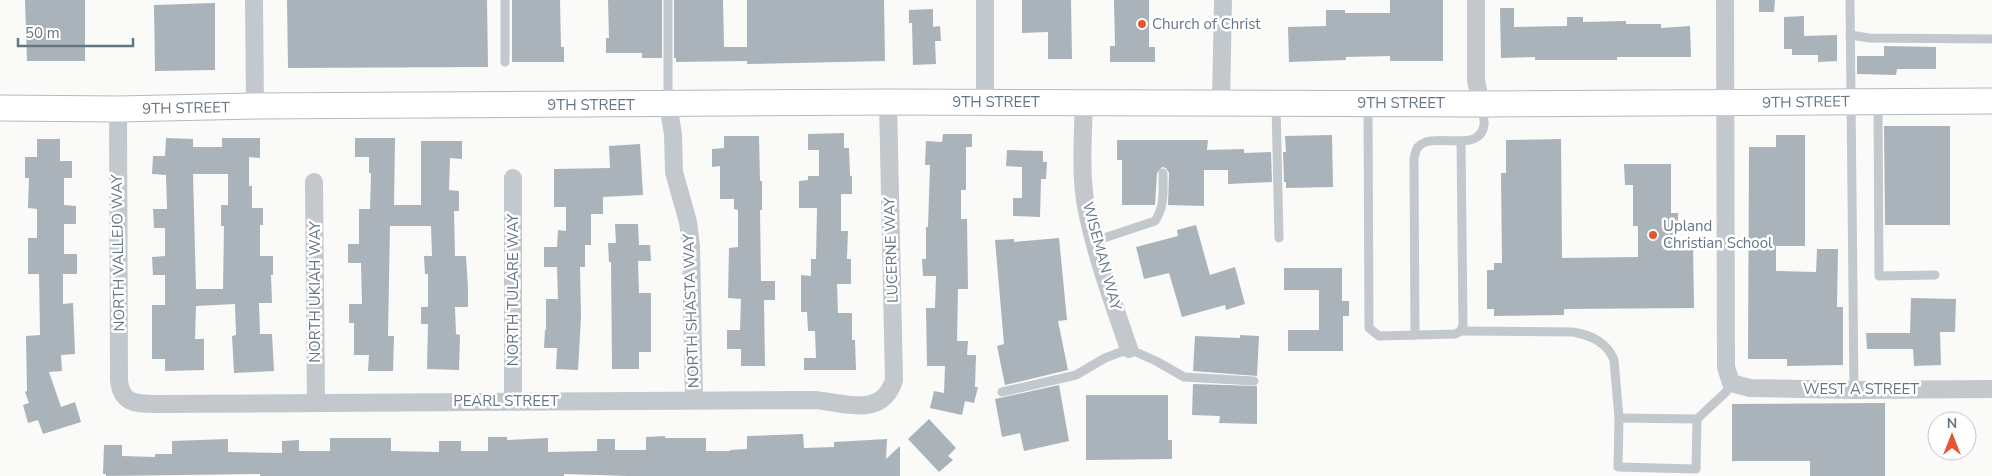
<svg xmlns="http://www.w3.org/2000/svg" width="1992" height="476" viewBox="0 0 1992 476" font-family="'Nunito Sans',sans-serif">
	<style>
		.building { fill: #aab3b9; fill-rule: evenodd }
		.lines { fill: none; stroke-linecap: round; stroke-linejoin: round }
		.secondary-casing { stroke: #b3babf; stroke-width: 27 }
		.lane { stroke: #c3c8cc; stroke-width: 9 }
		.street { stroke: #c3c8cc; stroke-width: 18 }
		.secondary { stroke: #fff; stroke-width: 25 }
		.poi-dot { fill: #e4572e; stroke: #fff; stroke-width: 2 }
		.labels { text-anchor: middle; stroke-width: 5; stroke-linejoin: round; paint-order: stroke }
		.poi-label { font-size: 15px; fill: #657683; stroke: #fff; text-anchor: start }
		.street-label { font-size: 15px; fill: #657683; stroke: #fff }
	</style>
	<rect width="100%" height="100%" fill="#fafaf8"/>
	<g class="building">
		<path d="M25,0H85V61H27Z"/>
		<path d="M287,0H487L488,67L288,68Z"/>
		<path d="M512,0H560L561,47H564V62H512Z"/>
		<path d="M608,0H662V58H642V53H606V38H609Z"/>
		<path d="M674,0H723L724,47H747V0H884L885,61L747,64V61L676,62V58H674Z"/>
		<path d="M1022,0H1071L1072,59H1048V32L1022,33Z"/>
		<path d="M1114,0H1149V47H1155V62H1110V46H1115Z"/>
		<path d="M1390,0H1443V61H1390V56L1346,57V60L1289,62L1288,27L1326,26V10H1345V13H1390Z"/>
		<path d="M1759,0H1775L1774,12H1759Z"/>
		<path d="M215,3V70L155,71L154,5Z"/>
		<path d="M1500,8H1514V27L1567,26V17H1583V22L1626,21V24H1661V28L1690,26L1691,57H1617V60H1535V57L1501,58Z"/>
		<path d="M933,9V27L940,26L941,41H935L936,64L913,65L912,23H909V10Z"/>
		<path d="M1804,16V36L1837,35V61L1818,62V55H1792V49H1784V17Z"/>
		<path d="M1884,46L1936,47V69H1897L1896,75L1857,74V56H1884Z"/>
		<path d="M1884,126H1950V225H1885Z"/>
		<path d="M844,133V148H849L850,176H852V194H841V231H848L847,259H851V284H837L838,313H852V340H855L856,370H804V358H816L815,331H808L807,312H801V275L811,276V259H816L817,208H799V181L808,180V176H819V150H808V134Z"/>
		<path d="M943,134H972V147H966V190H961V219H967L968,289H958L957,341H968L967,355H976L975,387H978L974,403L965,401L962,415L930,408L934,391L944,393L945,366H927L926,308H935L936,276H923L922,259H926V227H928L930,165H925L926,141L942,142Z"/>
		<path d="M1332,135L1333,187L1286,188V182H1284L1283,152H1286L1285,136Z"/>
		<path d="M1776,135H1805V246H1776V271L1816,272L1817,249H1838L1837,307H1843V365L1787,366V359H1748L1749,147H1776Z"/>
		<path d="M724,136H759L760,181H762V210H760L761,281H775V300H764L765,366H741V349H727V330H740L741,299L728,298L729,248L738,247V210L734,209V199H720V166L712,167V149L724,148Z"/>
		<path d="M166,138L193,139V147H222V138H260V158L249,157V186H252V208H263V225H260V256H273V275H271L272,303H259L260,334H272L274,371L234,373L232,336L236,335L235,304L196,306L195,339H204V370L165,371V359H152V305H165V275H153L152,257L165,256V228H154L153,209H167L166,175L152,174L153,156H165ZM193,174H228V205H221V226H224L223,289H196Z"/>
		<path d="M355,138H395L394,205H421V141H462V159L450,158L449,190L459,191V211H454L455,256H466L468,288V307H455L456,334L460,335L459,370L427,369L428,324H421V307H428V274H425L424,256H432L431,226H390L388,336H394L393,371H368L369,355H354V323H349V304H362L361,263H348V244H359V209H370L371,173H369V157H355Z"/>
		<path d="M37,139H60V161H72V178H64V205L76,206V224H64V254H77V274H63V304L73,303L75,354L61,355L62,371L49,372L61,407L75,402L81,422L43,434L38,420L28,423L23,405L29,403L25,392L27,391L26,336L40,335L39,274H28V238H37V209L28,208L29,178H25V157H37Z"/>
		<path d="M1561,139L1562,258L1638,257V226H1633V185H1625L1624,164H1671V213H1678V243L1693,242L1694,308L1564,309V315L1494,316V309H1487V270H1494V263H1502L1501,173H1506V140Z"/>
		<path d="M1117,140H1208L1207,150L1244,149V153L1271,152L1272,182L1228,184V170H1204V206L1168,205L1169,173L1166,168L1162,167L1157,173L1155,205H1122V160H1117Z"/>
		<path d="M640,144L643,195L603,197V214H591V245H585V267H580L581,317L578,370L556,369L557,348H544L545,330H546V299H558L557,267H544V247H557L558,230L566,231V207H554V169L610,168L609,146Z"/>
		<path d="M1007,150L1043,151V162H1047L1046,179H1041L1040,217L1013,216V198H1022V167L1006,166Z"/>
		<path d="M615,224H638L639,245H650L651,261H638L639,293H651V352H639V369H612L611,262H609L608,243H616Z"/>
		<path d="M1196,225L1210,275L1235,267L1245,304L1226,310L1225,305L1182,317L1169,273L1144,279L1136,247L1178,236L1177,230Z"/>
		<path d="M1059,238L1067,320L1058,321L1068,370L1005,385L997,346L1004,344L995,240L1014,239V242Z"/>
		<path d="M1284,268H1342V301H1349V316H1343V351H1288V330H1319V290H1284Z"/>
		<path d="M1911,298L1956,299L1955,332H1940L1941,365L1914,366L1913,349H1867L1866,333H1910Z"/>
		<path d="M1240,335L1259,336L1257,376L1193,371L1195,336L1240,338Z"/>
		<path d="M1193,384L1257,386V424L1219,423L1220,416L1192,415Z"/>
		<path d="M1059,385L1069,441L1024,451L1020,433L1002,437L995,399Z"/>
		<path d="M1086,395H1168V440H1172V459L1086,460Z"/>
		<path d="M1885,403V476H1810V461H1732V404Z"/>
		<path d="M929,419L956,448L948,456L953,460L939,472L908,439Z"/>
		<path d="M803,434L804,448L834,447V442L887,439L886,459L900,446V476H629L564,474V476H260V474L106,476V474H103L104,445H122V456L155,457V454H172V441L228,439V452L282,453V441L299,440V451H330V438H391V451L439,452V441H461V451H488V437H507V440L548,438V452L597,451V439H615V450H646V437L665,436V438H706V451H730V450L747,449V436Z"/>
	</g>
	<g class="lines">
		<g class="secondary-casing">
			<path id="secondary" d="M0,108L118,109L255,106L888,102L1481,104L1992,101"/>
		</g>
		<g class="lane">
			<path d="M505,0V62"/>
			<path d="M668,0V102"/>
			<path d="M1850,0L1854,390"/>
			<path d="M1850,35L1869,38L1992,39"/>
			<path d="M1878,104L1879,276L1935,275"/>
			<path d="M1276,105L1279,238"/>
			<path d="M1368,106L1369,328L1379,336L1455,334L1461,331L1463,325L1461,141"/>
			<path d="M1095,241L1155,221C1165,206 1163,191 1163,173"/>
			<path d="M1461,331L1573,332C1591,335 1607,342 1614,360L1619,418"/>
			<path d="M1415,335L1414,158C1415,155 1416,149 1418,147C1432,130 1480,155 1484,125C1485,119 1482,112 1481,106"/>
			<path d="M1002,392L1076,375L1105,358L1129,349L1156,361L1184,377L1254,381"/>
			<path d="M1697,419L1696,469L1618,467L1619,418L1697,419L1726,392L1731,383"/>
		</g>
		<g class="street">
			<path d="M254,0L255,106"/>
			<path d="M1476,0V80L1481,104"/>
			<path d="M1725,0L1726,367L1731,383L1750,388L1854,390L1992,389"/>
			<path d="M1084,102C1083,136 1080,173 1086,206C1095,254 1113,302 1129,349"/>
			<path d="M1221,102L1223,0"/>
			<path d="M985,103V0"/>
			<path d="M668,104L673,134L674,172L688,222L691,246L694,400"/>
			<path d="M118,109L119,380C121,403 135,404 155,404L814,400C844,402 882,419 894,380L888,102"/>
			<path d="M513,178V401"/>
			<path d="M314,182L316,402"/>
		</g>
		<use href="#secondary" class="secondary"/>
	</g>
	<g class="poi-dot">
		<circle cx="1142" cy="24" r="5"/>
		<circle cx="1653" cy="235" r="5"/>
	</g>
	<g class="labels">
		<g class="poi-label">
			<text x="1152" y="29">Church of Christ</text>
			<text x="1663" y="231">Upland<tspan x="1663" dy="17">Christian School</tspan></text>
		</g>
		<g class="street-label">
			<text x="996" y="107">9TH STREET</text>
			<text transform="translate(1806 102) rotate(-1)" y="5">9TH STREET</text>
			<text x="1401" y="108">9TH STREET</text>
			<text x="591" y="110">9TH STREET</text>
			<text transform="translate(186 108) rotate(-1)" y="5">9TH STREET</text>
			<text transform="translate(891 250) rotate(-92)" y="5">LUCERNE WAY</text>
			<text transform="translate(118 253) rotate(-91)" y="5">NORTH VALLEJO WAY</text>
			<text transform="translate(1102 256) rotate(75)" y="5">WISEMAN WAY</text>
			<text transform="translate(513 290) rotate(-90)" y="5">NORTH TULARE WAY</text>
			<text transform="translate(315 292) rotate(-90)" y="5">NORTH UKIAH WAY</text>
			<text transform="translate(691 311) rotate(-92)" y="5">NORTH SHASTA WAY</text>
			<text x="1861" y="394">WEST A STREET</text>
			<text x="506" y="406">PEARL STREET</text>
		</g>
	</g>
	<g transform="translate(1952 436)"><circle r="24" fill="#ffffff" stroke="#c1c8cd"/>
	<path d="M0-4L9 19L0 12L-9 19Z" fill="#e4572e"/>
	<text y="-8" font-size="14" font-weight="bold" text-anchor="middle" fill="#657683">N</text>
	</g>
	<path d="M18 38v8h115v-8" fill="none" stroke="#657683" stroke-width="2.5"/>
	<text x="25" y="38" font-size="15" fill="#657683" stroke="#ffffff" stroke-width="4" paint-order="stroke">50 m</text>
</svg>
